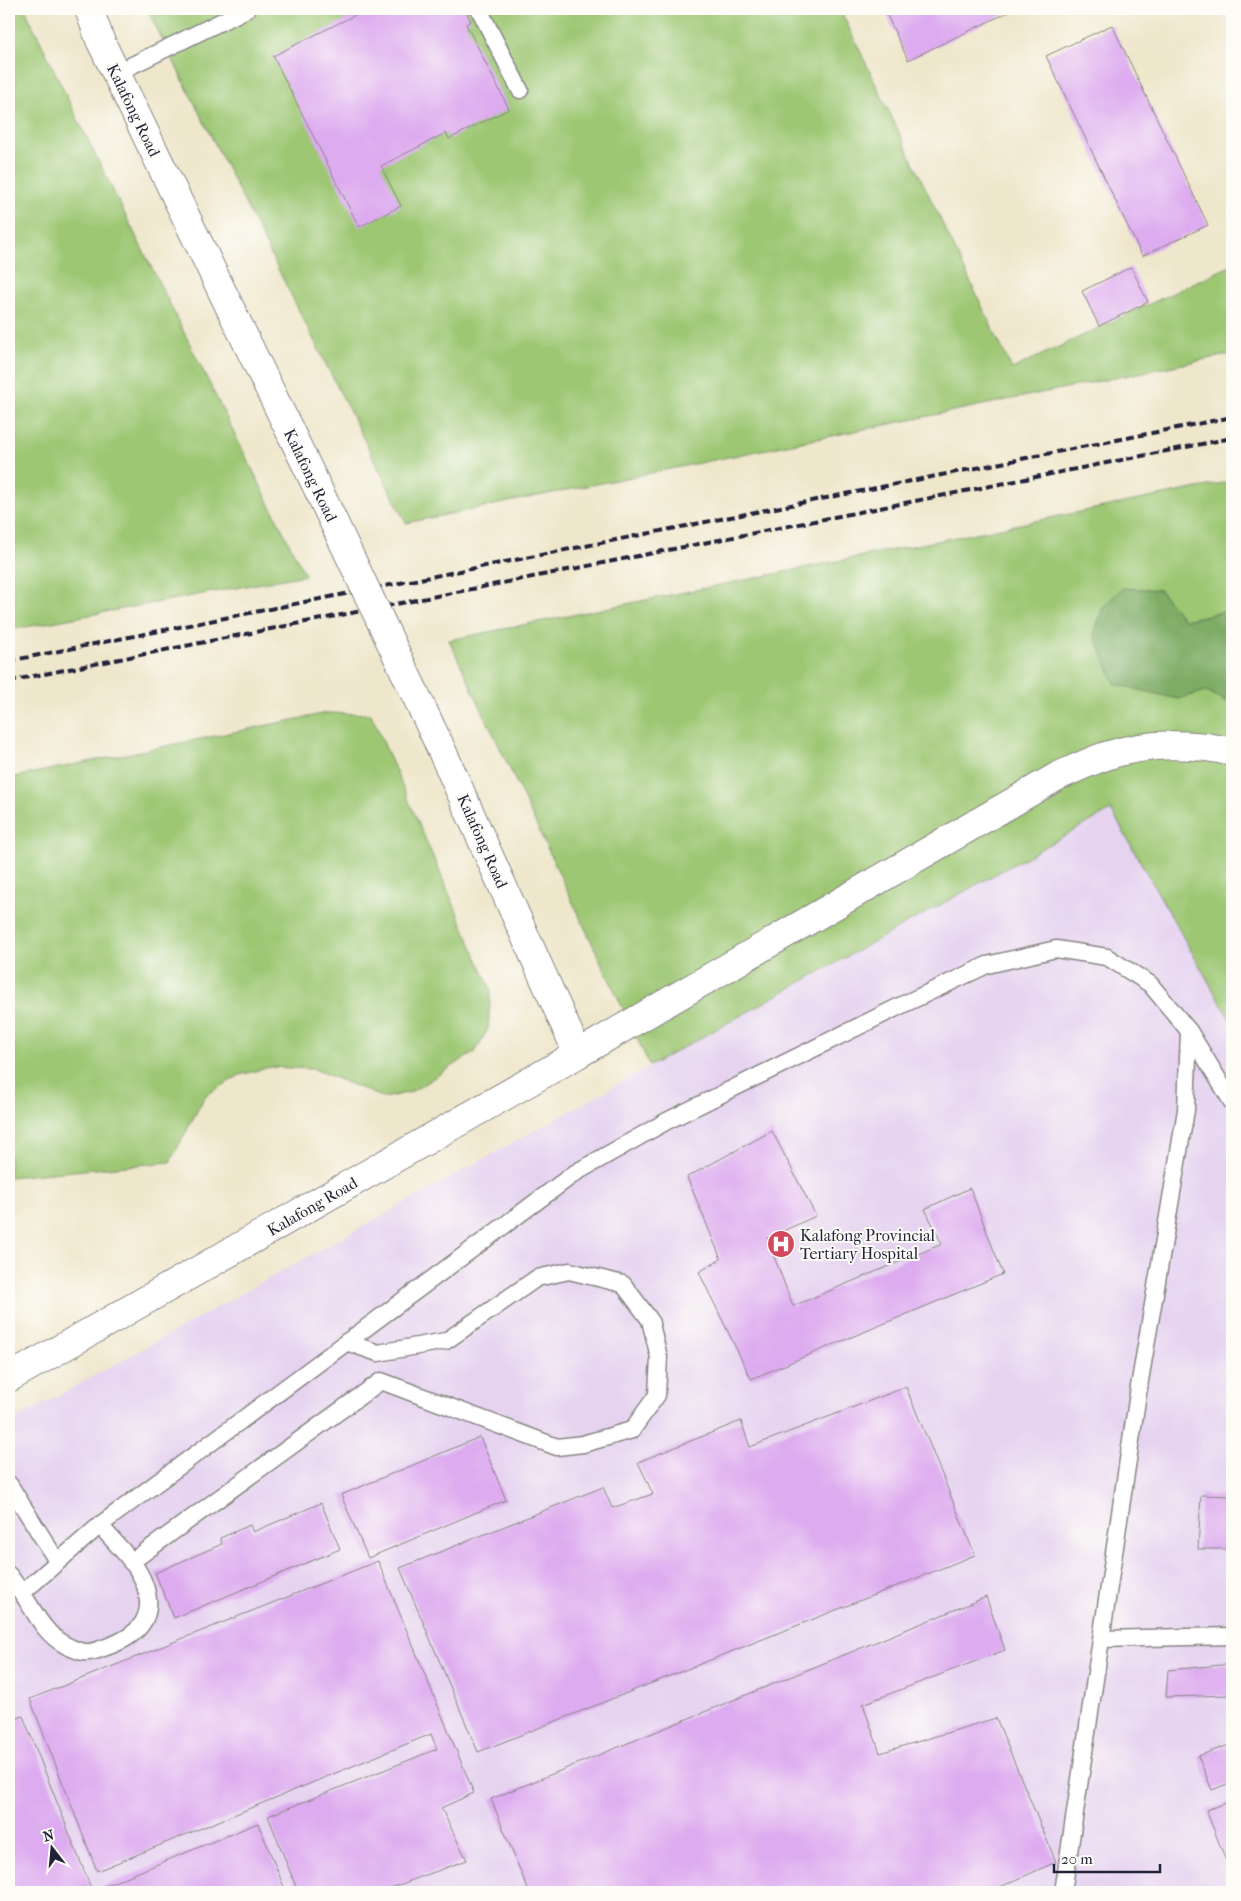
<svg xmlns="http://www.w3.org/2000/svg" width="1241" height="1901" viewBox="0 0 1241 1901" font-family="'IM FELL French Canon',serif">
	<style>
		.built { fill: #e6d3f0 }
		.green { fill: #9dc773; stroke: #607457 }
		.forest { fill: #7eac65; stroke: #506750 }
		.building { fill: #ddabef }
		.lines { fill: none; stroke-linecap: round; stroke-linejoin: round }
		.service-casing { stroke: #888484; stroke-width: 19 }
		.minor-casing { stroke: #888484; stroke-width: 30 }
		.tertiary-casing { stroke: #888484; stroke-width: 30 }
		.service { stroke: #fff; stroke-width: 16 }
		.minor { stroke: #fff; stroke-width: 28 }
		.tertiary { stroke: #fff; stroke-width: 28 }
		.rail { stroke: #22223b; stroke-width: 4; stroke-dasharray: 8 4; stroke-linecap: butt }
		.tertiary-bridge-casing { stroke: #888484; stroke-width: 30; stroke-linecap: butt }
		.tertiary-bridge { stroke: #fff; stroke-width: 28 }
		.labels { text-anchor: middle; stroke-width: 4; stroke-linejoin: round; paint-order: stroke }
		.street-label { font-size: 16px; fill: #22223b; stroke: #fdfcf7 }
		.poi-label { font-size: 16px; fill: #22223b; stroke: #fdfcf7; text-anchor: start }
	</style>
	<rect width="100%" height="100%" fill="#fdfcf7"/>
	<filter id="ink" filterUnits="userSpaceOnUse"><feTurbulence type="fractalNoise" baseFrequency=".02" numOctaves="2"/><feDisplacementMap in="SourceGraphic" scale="10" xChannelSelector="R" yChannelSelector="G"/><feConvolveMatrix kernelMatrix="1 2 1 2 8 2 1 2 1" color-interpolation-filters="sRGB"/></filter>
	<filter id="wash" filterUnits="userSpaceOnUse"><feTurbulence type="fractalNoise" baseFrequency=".0096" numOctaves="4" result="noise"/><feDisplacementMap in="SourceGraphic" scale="20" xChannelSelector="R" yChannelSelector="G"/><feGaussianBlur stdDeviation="1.12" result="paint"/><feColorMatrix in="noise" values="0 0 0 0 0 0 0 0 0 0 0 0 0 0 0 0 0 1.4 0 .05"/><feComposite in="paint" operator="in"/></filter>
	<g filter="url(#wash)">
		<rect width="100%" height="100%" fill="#efe7cc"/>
		<path class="built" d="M1111,810L1232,1023V1892H9V1423Z"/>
		<g class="green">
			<path d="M9,9H25L76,116L305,575L9,630Z"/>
			<path d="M147,9H840L1012,369L1232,265V354L406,523Z"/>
			<path d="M1232,481V607L1223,612L1184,620L1160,590L1178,699L1206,691L1232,704V1023L1111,810L650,1066L449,640Z"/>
			<path d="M327,713L371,714L491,990L488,1029L475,1052L411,1092L384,1098L314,1069L270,1067L240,1075L205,1096L170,1162L9,1177V778Z"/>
		</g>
		<path class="forest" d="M1122,588L1160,590L1184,620L1223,612L1232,607V704L1206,691L1178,699L1115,684L1094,634L1103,607Z"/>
		<g id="blocks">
			<g class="building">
				<path d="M367,9H465L471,21L466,24L509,109L449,139L446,133L381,166L401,206L359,227L273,56Z"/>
				<path d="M884,9H1015L908,60Z"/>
				<path d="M1112,25L1208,225L1142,256L1046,56Z"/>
				<path d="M1131,267L1148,302L1099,326L1082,291Z"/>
				<path d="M772,1131L816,1216L767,1238L793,1306L942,1244L925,1209L970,1188L1003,1274L751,1379L699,1272L721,1259L687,1177Z"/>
				<path d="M906,1387L975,1555L478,1752L400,1568L603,1487L612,1508L653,1494L638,1462L741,1421L750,1447Z"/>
				<path d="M480,1437L506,1500L368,1558L341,1495Z"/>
				<path d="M1201,1495L1232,1496V1549H1198Z"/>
				<path d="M321,1503L340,1549L174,1618L155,1573L222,1544L220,1538L250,1525L253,1532Z"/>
				<path d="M378,1561L474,1793L441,1808L467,1860L380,1892H336L333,1885L318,1892H298L268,1816L437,1749L431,1734L97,1871L30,1699Z"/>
				<path d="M986,1597L1005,1650L863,1704L880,1753L996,1718L1056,1862L989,1892H529L491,1799Z"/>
				<path d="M1232,1664V1695L1166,1697L1168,1670Z"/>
				<path d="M23,1716L92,1891L258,1823L286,1892H9V1721Z"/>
				<path d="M1232,1744V1782L1212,1790L1198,1756Z"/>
				<path d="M1232,1801V1862L1227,1863L1206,1810Z"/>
			</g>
		</g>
	</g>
	<g filter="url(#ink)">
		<use href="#blocks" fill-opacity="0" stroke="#888484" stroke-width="1"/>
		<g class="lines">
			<g class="service-casing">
				<g id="service">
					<path d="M479,9L520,90"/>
					<path d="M116,73L247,9"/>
					<path d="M1189,1031L1232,1102"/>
					<path d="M9,1484L57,1561"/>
					<path d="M131,1562L381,1381L557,1447L583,1444L632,1430L657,1395L659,1357L650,1320L623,1284L569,1271L537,1278L446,1341L378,1353L346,1342"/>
					<path d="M9,1575L22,1593L100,1525L575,1173L667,1121L902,1005L987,965L1056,949L1107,957L1150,984L1189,1031L1186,1110L1139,1387L1063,1892"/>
					<path d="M22,1593C33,1609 44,1633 62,1643C68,1647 76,1650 83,1652C93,1653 101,1649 109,1646C137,1636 156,1618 145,1586C138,1563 115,1544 100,1525"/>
					<path d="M1101,1639L1232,1636"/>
				</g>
			</g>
			<g class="minor-casing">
				<path id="minor" d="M578,1054L1058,776C1075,769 1092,760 1109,755C1146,743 1194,742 1232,752"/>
			</g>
			<g class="tertiary-casing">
				<g id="tertiary">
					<path d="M89,9L100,40L318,489"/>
					<path d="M9,1378L578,1054L438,742"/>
				</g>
			</g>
			<use href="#service" class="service"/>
			<use href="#minor" class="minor"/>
			<use href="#tertiary" class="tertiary"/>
			<g class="rail">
				<path d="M9,661L1232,417"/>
				<path d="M9,681L1232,438"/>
			</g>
			<g class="tertiary-bridge-casing">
				<path id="tertiary-bridge" d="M318,489L438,742"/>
			</g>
			<use href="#tertiary-bridge" class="tertiary-bridge"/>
		</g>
	</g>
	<defs>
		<g id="hospital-disc" transform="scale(1.4375)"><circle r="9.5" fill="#d1495b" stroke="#fdfcf7"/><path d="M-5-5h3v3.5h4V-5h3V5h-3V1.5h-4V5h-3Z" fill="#fff"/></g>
	</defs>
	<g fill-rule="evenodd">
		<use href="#hospital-disc" x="781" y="1244"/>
	</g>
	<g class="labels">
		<g class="street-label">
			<text transform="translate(134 110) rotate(64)" y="6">Kalafong Road</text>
			<text transform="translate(311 475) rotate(64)" y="6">Kalafong Road</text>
			<text transform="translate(483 841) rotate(66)" y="6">Kalafong Road</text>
			<text transform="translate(312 1206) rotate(-30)" y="6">Kalafong Road</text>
		</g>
		<g class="poi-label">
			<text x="800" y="1241">Kalafong Provincial<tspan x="800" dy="18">Tertiary Hospital</tspan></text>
		</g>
	</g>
	<rect width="1241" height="1901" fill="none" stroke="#fdfcf7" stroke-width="30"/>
	<g transform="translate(52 1848) rotate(344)" stroke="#fdfcf7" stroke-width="4" paint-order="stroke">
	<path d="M0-4L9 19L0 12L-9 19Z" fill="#22223b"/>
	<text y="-8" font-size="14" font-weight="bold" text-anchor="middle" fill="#22223b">N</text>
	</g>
	<path d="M1054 1864v8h106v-8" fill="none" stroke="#22223b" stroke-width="2.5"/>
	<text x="1061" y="1864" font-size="15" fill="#22223b" stroke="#fdfcf7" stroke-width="4" paint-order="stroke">20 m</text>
</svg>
